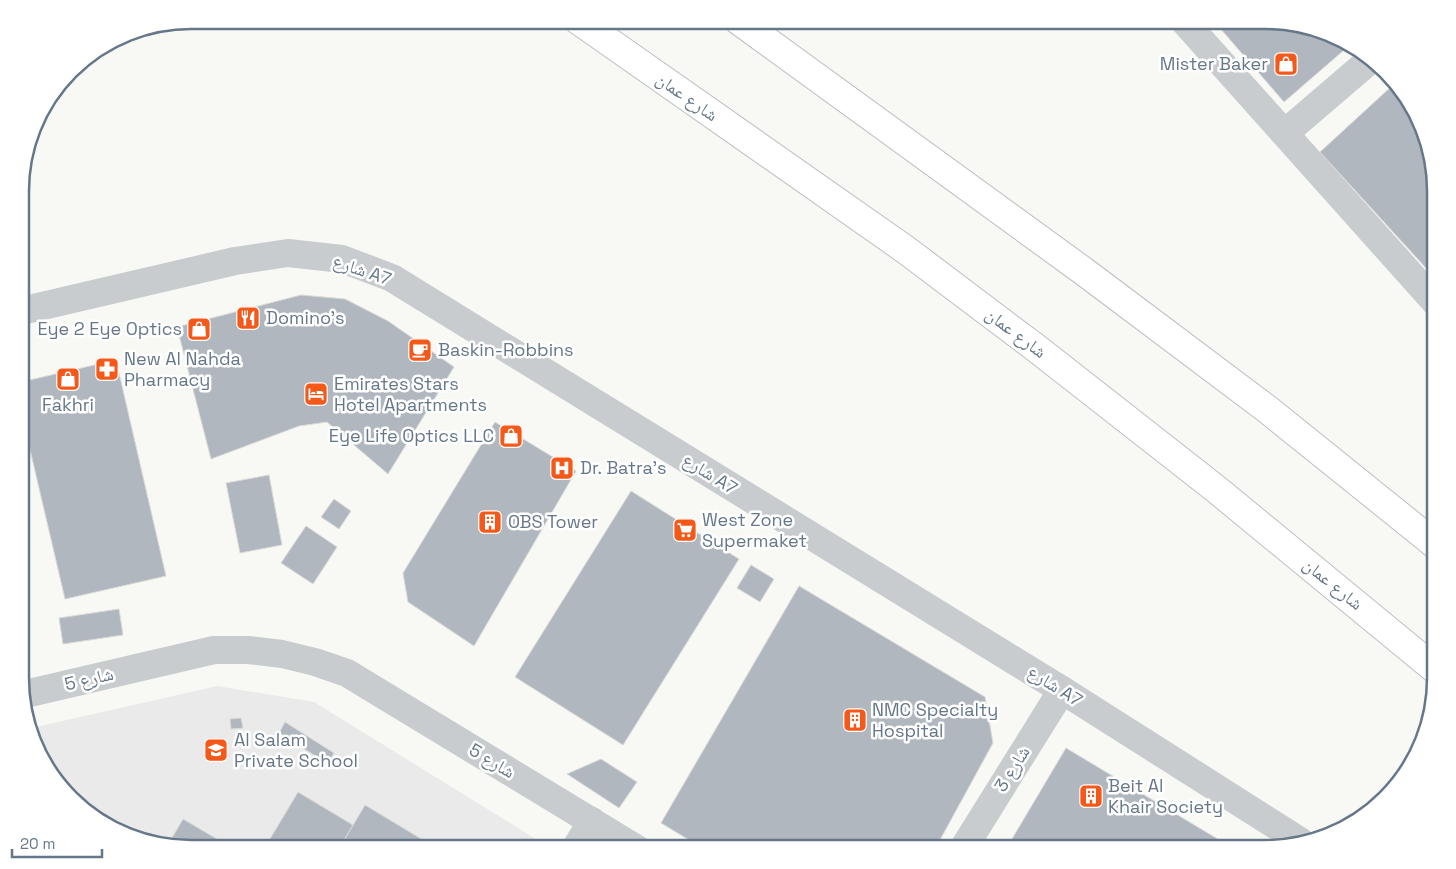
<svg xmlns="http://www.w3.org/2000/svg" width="1456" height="869" viewBox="0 0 1456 869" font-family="'Space Grotesk','Noto Naskh Arabic',sans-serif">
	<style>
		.built { fill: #e9eae9 }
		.building { fill: #b0b7be; stroke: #dadad8 }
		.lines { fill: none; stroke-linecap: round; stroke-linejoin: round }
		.major-casing { stroke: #bbbfc3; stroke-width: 30 }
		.minor { stroke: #c8cccf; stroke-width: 28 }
		.major { stroke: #fff; stroke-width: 28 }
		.labels { text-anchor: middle; stroke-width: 5; stroke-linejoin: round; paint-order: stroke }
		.poi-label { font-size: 18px; fill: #657789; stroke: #fff; text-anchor: start }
		.street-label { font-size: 18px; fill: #657789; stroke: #fff }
		.rim { fill: none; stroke: #657789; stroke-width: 2.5 }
	</style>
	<rect width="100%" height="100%" fill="#f8f9f5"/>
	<path class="built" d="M217,686L314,702L539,841L535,849H191L105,826L49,773L32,728Z"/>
	<g class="building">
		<path d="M1213,20H1265L1351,44L1284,102Z"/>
		<path d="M1393,85L1413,105L1436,180V279L1320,152Z"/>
		<path d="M301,295L345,299L388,321L454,367L388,474L327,422L299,426L211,459L177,327Z"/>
		<path d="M116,360L166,576L65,599L21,411V382Z"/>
		<path d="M495,422L576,471L474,646L408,602L403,573Z"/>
		<path d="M269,475L282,545L240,553L226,483Z"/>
		<path d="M631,491L739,559L623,745L515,677Z"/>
		<path d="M334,499L351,511L339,529L321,517Z"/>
		<path d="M306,526L337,547L313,584L281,563Z"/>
		<path d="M751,565L774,579L760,602L737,588Z"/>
		<path d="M799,586L985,697L993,743L935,849H704L661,823Z"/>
		<path d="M119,609L123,635L63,644L59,618Z"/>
		<path d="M241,718L243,728L231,729L230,719Z"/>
		<path d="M285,722L334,753L328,764L279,733Z"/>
		<path d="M1066,748L1226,844L1223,849H1006Z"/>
		<path d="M601,759L637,782L619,808L567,774Z"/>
		<path d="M298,792L353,825L339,849H264Z"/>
		<path d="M365,805L438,849H339Z"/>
		<path d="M183,819L234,849H191L169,843Z"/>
	</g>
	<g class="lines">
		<g class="major-casing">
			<g id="major">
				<path d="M578,20L906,250L1036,348L1216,489L1436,670"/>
				<path d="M738,20L1086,273L1267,409L1436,545"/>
			</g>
		</g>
		<g class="minor">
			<path d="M1183,20L1436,303"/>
			<path d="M1285,133L1369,61"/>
			<path d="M21,311L235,261L288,253L342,259L392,278L1062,690L1300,841"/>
			<path d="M21,695L214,650H248L282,654L315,662L347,673L637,849"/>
			<path d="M575,849L592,821"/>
			<path d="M963,849L1062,690"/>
		</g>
		<use href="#major" class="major"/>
	</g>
	<defs>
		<g id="shop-square" transform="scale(1.25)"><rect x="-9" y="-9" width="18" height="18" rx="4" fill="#f4591a" stroke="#fff"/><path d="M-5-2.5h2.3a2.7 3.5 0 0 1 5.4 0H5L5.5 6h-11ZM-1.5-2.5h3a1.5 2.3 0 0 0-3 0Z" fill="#fff"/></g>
		<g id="restaurant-square" transform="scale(1.25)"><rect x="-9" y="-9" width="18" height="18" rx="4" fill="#f4591a" stroke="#fff"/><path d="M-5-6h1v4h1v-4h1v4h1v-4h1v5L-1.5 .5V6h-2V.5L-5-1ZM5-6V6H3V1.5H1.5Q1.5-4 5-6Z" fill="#fff"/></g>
		<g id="cafe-square" transform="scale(1.25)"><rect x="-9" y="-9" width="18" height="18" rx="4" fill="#f4591a" stroke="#fff"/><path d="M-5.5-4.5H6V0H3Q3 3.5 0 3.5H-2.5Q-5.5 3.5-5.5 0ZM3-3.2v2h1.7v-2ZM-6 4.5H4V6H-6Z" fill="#fff"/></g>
		<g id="pharmacy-square" transform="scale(1.25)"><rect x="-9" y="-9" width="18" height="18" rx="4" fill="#f4591a" stroke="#fff"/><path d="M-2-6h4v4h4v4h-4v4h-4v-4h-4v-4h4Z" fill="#fff"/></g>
		<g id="hotel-square" transform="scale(1.25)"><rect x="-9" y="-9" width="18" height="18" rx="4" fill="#f4591a" stroke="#fff"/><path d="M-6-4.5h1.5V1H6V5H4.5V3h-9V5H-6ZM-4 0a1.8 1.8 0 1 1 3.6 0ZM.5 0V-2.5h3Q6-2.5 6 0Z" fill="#fff"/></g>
		<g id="hospital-square" transform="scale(1.25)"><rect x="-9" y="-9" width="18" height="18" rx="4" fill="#f4591a" stroke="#fff"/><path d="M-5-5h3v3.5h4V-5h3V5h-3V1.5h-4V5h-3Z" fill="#fff"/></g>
		<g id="building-square" transform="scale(1.25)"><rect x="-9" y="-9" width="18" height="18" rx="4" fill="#f4591a" stroke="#fff"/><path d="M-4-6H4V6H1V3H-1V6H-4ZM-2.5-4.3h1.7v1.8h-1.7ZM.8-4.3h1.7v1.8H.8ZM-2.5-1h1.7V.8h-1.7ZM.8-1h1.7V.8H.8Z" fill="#fff"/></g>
		<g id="supermarket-square" transform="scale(1.25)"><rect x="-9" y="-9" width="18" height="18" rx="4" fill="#f4591a" stroke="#fff"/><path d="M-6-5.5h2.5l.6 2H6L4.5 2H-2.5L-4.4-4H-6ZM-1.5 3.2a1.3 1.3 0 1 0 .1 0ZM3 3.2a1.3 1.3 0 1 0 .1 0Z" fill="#fff"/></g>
		<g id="school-square" transform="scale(1.25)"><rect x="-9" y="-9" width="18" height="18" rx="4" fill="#f4591a" stroke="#fff"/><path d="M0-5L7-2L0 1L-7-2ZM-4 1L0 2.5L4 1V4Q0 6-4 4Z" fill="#fff"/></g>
	</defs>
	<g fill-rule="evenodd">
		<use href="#shop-square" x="1286" y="64"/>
		<use href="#restaurant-square" x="248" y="318"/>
		<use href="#shop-square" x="199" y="329"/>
		<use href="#cafe-square" x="420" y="350"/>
		<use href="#pharmacy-square" x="107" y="369"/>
		<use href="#shop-square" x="68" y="379"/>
		<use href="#hotel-square" x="316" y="394"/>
		<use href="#shop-square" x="511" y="436"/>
		<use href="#hospital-square" x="562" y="468"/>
		<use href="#building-square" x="490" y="522"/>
		<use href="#supermarket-square" x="685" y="530"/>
		<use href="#building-square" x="855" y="720"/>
		<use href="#school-square" x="216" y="750"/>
		<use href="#building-square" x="1091" y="796"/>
	</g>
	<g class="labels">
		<g class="poi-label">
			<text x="1268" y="70" text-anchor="end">Mister Baker</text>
			<text x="266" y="324">Domino's</text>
			<text x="182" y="335" text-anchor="end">Eye 2 Eye Optics</text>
			<text x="438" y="356">Baskin-Robbins</text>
			<text x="124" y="365">New Al Nahda<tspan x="124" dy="21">Pharmacy</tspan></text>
			<text x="334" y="390">Emirates Stars<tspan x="334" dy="21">Hotel Apartments</tspan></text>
			<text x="68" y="411" text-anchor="middle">Fakhri</text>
			<text x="494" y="442" text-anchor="end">Eye Life Optics LLC</text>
			<text x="580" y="474">Dr. Batra's</text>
			<text x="702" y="526">West Zone<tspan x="702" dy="21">Supermaket</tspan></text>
			<text x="508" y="528">OBS Tower</text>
			<text x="872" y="716">NMC Specialty<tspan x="872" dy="21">Hospital</tspan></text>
			<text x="234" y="746">Al Salam<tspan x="234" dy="21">Private School</tspan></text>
			<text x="1108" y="792">Beit Al<tspan x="1108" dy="21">Khair Society</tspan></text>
		</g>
		<g class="street-label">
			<text transform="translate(687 97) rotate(35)" y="6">شارع عمان</text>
			<text transform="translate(362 270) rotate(19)" y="6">شارع A7</text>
			<text transform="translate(1016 333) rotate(37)" y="6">شارع عمان</text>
			<text transform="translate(710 474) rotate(32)" y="6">شارع A7</text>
			<text transform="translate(1333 584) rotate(39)" y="6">شارع عمان</text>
			<text transform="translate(89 679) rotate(-13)" y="6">شارع 5</text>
			<text transform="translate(1055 686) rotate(32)" y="6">شارع A7</text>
			<text transform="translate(492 761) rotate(31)" y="6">شارع 5</text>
			<text transform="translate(1012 769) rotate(-58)" y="6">شارع 3</text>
		</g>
	</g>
	<path d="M0 0H1456V869H0ZM191 29H1265A162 162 0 0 1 1427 191V678A162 162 0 0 1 1265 840H191A162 162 0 0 1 29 678V191A162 162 0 0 1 191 29Z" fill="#fff" fill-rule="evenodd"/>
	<path class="rim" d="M191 29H1265A162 162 0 0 1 1427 191V678A162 162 0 0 1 1265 840H191A162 162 0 0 1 29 678V191A162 162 0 0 1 191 29Z"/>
	<path d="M12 849v8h90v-8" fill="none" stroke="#657789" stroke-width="2.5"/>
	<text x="20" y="849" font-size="15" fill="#657789" stroke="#ffffff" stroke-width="4" paint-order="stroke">20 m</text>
</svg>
